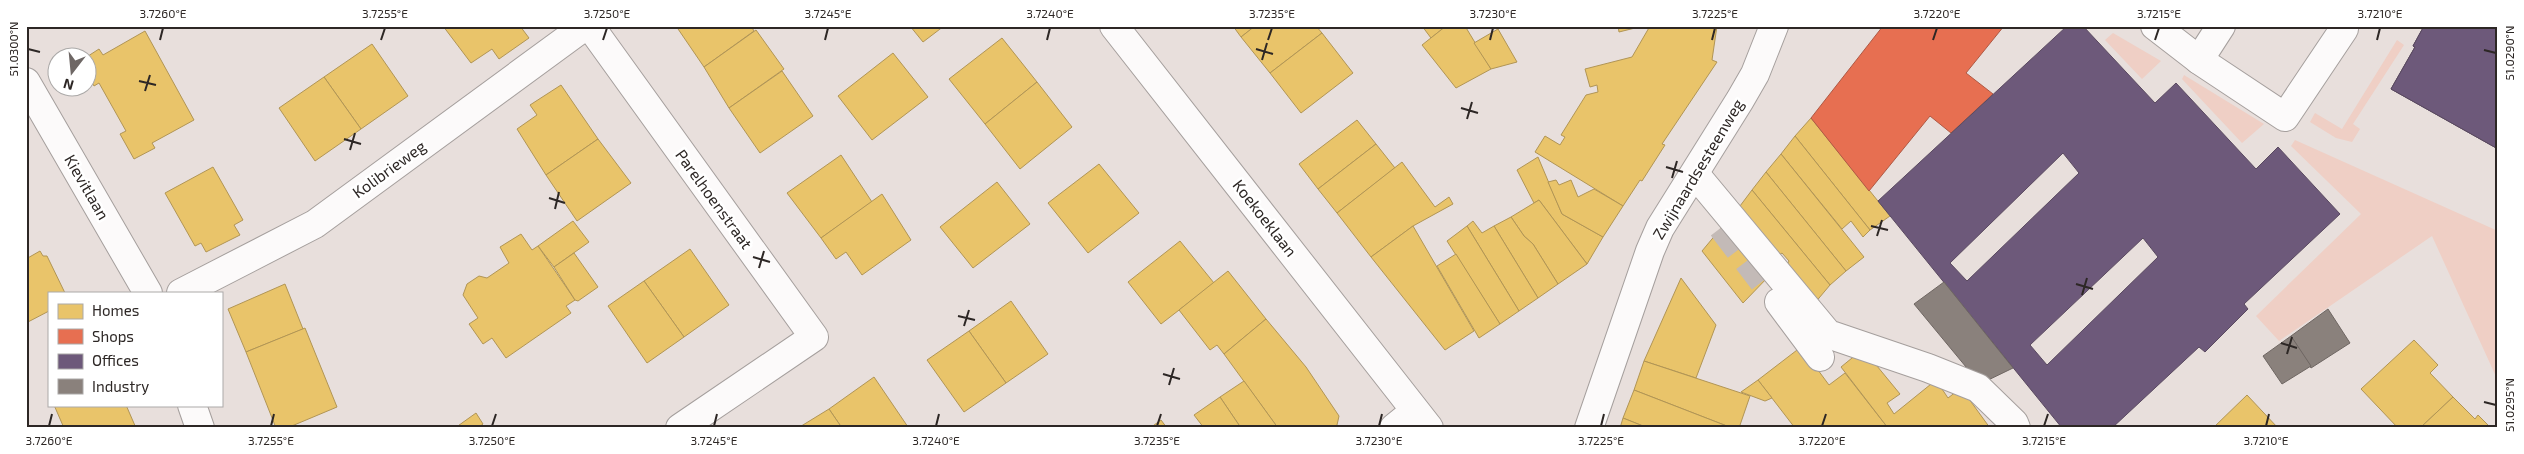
<svg xmlns="http://www.w3.org/2000/svg" width="2524" height="454" viewBox="0 0 2524 454" font-family="'Exo 2',sans-serif">
	<style>
		.green { fill: #efcfc5 }
		.homes { fill: #e9c46a; stroke: #b19555 }
		.shops { fill: #e76f51; stroke: #af5944 }
		.offices { fill: #6d597a; stroke: #5a4a60; fill-rule: evenodd }
		.industry { fill: #8a817c; stroke: #6e6662 }
		.lines { fill: none; stroke-linecap: round; stroke-linejoin: round }
		.minor-tunnel { stroke: #c3bab7; stroke-width: 28; stroke-dasharray: 28 14; stroke-linecap: butt }
		.minor-casing { stroke: #a59f9d; stroke-width: 30 }
		.minor { stroke: #fcfafa; stroke-width: 28 }
		.ticks { fill: none; stroke: #2d2725; stroke-width: 2 }
		.labels { text-anchor: middle; stroke-width: 5; stroke-linejoin: round; paint-order: stroke }
		.street-label { font-size: 16px; fill: #2d2725; stroke: #fff }
		.neatline { fill: none; stroke: #2d2725; stroke-width: 2 }
		.ticks-label { font-size: 12px; text-anchor: middle; fill: #2d2725 }
	</style>
	<rect width="100%" height="100%" fill="#e8dfdc"/>
	<g class="green">
		<path d="M2113,33L2161,61L2142,79L2105,40Z"/>
		<path d="M2397,40L2404,45L2353,124L2360,129L2352,142L2336,138L2310,122L2315,113L2342,129Z"/>
		<path d="M2184,75L2264,124L2242,143L2182,79Z"/>
		<path d="M2295,140L2498,231V381L2432,236L2279,341L2256,316L2361,214L2291,146Z"/>
	</g>
	<g class="homes">
		<path d="M443,26H520L529,38L499,59L492,49L471,63Z"/>
		<path d="M676,26H751L754,31L704,67Z"/>
		<path d="M910,26H944L923,42Z"/>
		<path d="M1233,26H1255L1241,37Z"/>
		<path d="M1255,26H1316L1322,33L1270,73L1241,37Z"/>
		<path d="M1422,26H1446L1431,38Z"/>
		<path d="M1446,26H1465L1491,69L1456,88L1422,45Z"/>
		<path d="M1618,26H1643L1619,32Z"/>
		<path d="M1650,26H1717L1712,60L1717,62L1662,144L1665,145L1642,181L1640,180L1623,206L1535,152L1545,136L1560,145L1565,137L1561,135L1586,95L1598,92L1597,85L1590,87L1585,69L1632,57Z"/>
		<path d="M1498,29L1517,62L1491,69L1474,43Z"/>
		<path d="M756,30L784,69L729,108L704,67Z"/>
		<path d="M145,31L194,120L152,143L155,148L134,159L120,134L126,131L99,83L94,86L88,75V58H85L99,49L103,55Z"/>
		<path d="M1322,33L1353,73L1301,113L1270,73Z"/>
		<path d="M1002,38L1037,82L985,124L949,79Z"/>
		<path d="M372,44L408,96L361,129L324,77Z"/>
		<path d="M893,53L928,97L872,140L838,96Z"/>
		<path d="M782,71L813,116L760,153L729,108Z"/>
		<path d="M324,77L361,129L315,161L279,108Z"/>
		<path d="M1037,82L1072,127L1020,169L985,124Z"/>
		<path d="M561,85L598,139L546,175L517,129L537,115L530,105Z"/>
		<path d="M1811,118L1890,216L1870,230L1795,136Z"/>
		<path d="M1357,120L1376,144L1318,189L1299,164Z"/>
		<path d="M1795,136L1870,230L1863,237L1851,221L1842,229L1781,154Z"/>
		<path d="M598,139L631,183L577,221L546,175Z"/>
		<path d="M1376,144L1395,168L1337,213L1318,189Z"/>
		<path d="M1781,154L1864,257L1846,271L1766,172Z"/>
		<path d="M841,155L872,202L821,238L787,193Z"/>
		<path d="M1538,157L1562,214L1603,237L1587,264L1539,200L1534,203L1517,170Z"/>
		<path d="M1402,162L1435,207L1449,197L1453,204L1413,226L1371,257L1337,213Z"/>
		<path d="M1099,164L1139,213L1088,253L1048,203Z"/>
		<path d="M213,167L243,220L234,225L240,235L206,252L201,243L195,246L165,193Z"/>
		<path d="M1766,172L1846,271L1830,285L1752,190Z"/>
		<path d="M1556,180L1559,185L1571,180L1578,197L1594,189L1623,206L1603,237L1562,214L1548,182Z"/>
		<path d="M997,182L1030,224L973,268L940,227Z"/>
		<path d="M1752,190L1830,285L1814,304L1785,268L1789,261L1782,253L1776,257L1737,210Z"/>
		<path d="M882,194L911,240L862,275L846,252L836,259L821,238Z"/>
		<path d="M1539,200L1587,264L1558,284L1533,244L1524,236L1511,217Z"/>
		<path d="M1511,217L1524,236L1533,244L1558,284L1538,298L1494,226Z"/>
		<path d="M573,221L589,242L554,267L538,246Z"/>
		<path d="M1473,221L1482,233L1494,226L1538,298L1519,311L1467,226Z"/>
		<path d="M1727,221L1770,275L1743,303L1702,251Z"/>
		<path d="M1413,226L1474,331L1445,350L1371,257Z"/>
		<path d="M1467,226L1519,311L1500,324L1447,241Z"/>
		<path d="M521,234L532,250L538,246L575,300L566,306L571,313L506,358L492,338L483,344L469,324L478,318L463,295L467,284L479,276L487,278L509,263L500,247Z"/>
		<path d="M1180,241L1214,283L1161,324L1128,282Z"/>
		<path d="M690,249L729,305L684,337L644,281Z"/>
		<path d="M40,251L43,256H47L65,293H49V311L26,323V259Z"/>
		<path d="M574,253L598,287L578,301L575,300L554,267Z"/>
		<path d="M1456,254L1500,324L1479,338L1437,266Z"/>
		<path d="M1228,271L1266,319L1224,354L1217,345L1210,350L1179,310Z"/>
		<path d="M1681,278L1716,325L1696,378L1644,361Z"/>
		<path d="M644,281L684,337L647,363L608,306Z"/>
		<path d="M285,284L303,329L246,352L228,309Z"/>
		<path d="M1011,301L1048,354L1006,383L969,331Z"/>
		<path d="M1266,319L1306,367L1339,416L1337,425L1333,428H1278L1224,354Z"/>
		<path d="M305,328L337,407L287,428H276L246,352Z"/>
		<path d="M969,331L1006,383L964,412L927,360Z"/>
		<path d="M2414,340L2438,365L2430,373L2453,397L2420,428H2398L2361,389Z"/>
		<path d="M1801,347L1829,385L1845,373L1888,428H1795L1758,380Z"/>
		<path d="M1863,349L1900,394L1887,403L1894,414L1936,380L1948,398L1961,388L1990,428H1888L1841,367Z"/>
		<path d="M1644,361L1750,396L1739,428H1732L1634,390Z"/>
		<path d="M874,377L908,427V428H842L829,409Z"/>
		<path d="M1758,380L1772,398L1765,401L1741,392Z"/>
		<path d="M1244,381L1278,428H1241L1220,397Z"/>
		<path d="M1634,390L1732,428H1648L1623,418Z"/>
		<path d="M2247,395L2278,428H2213Z"/>
		<path d="M1220,397L1241,428H1204L1194,415Z"/>
		<path d="M2453,397L2475,419L2478,415L2491,428H2420Z"/>
		<path d="M54,405H126L136,428H64Z"/>
		<path d="M829,409L842,428H798Z"/>
		<path d="M476,413L483,424L478,428H455Z"/>
		<path d="M1623,418L1648,428H1620Z"/>
		<path d="M1161,420L1167,428H1150Z"/>
	</g>
	<path class="shops" d="M1883,26H2004L1966,73L1993,94L1951,133L1930,116L1869,191L1811,118Z"/>
	<g class="offices">
		<path d="M2067,26H2083L2155,103L2176,83L2256,169L2278,147L2340,214L2244,304L2248,309L2205,352L2199,347L2112,428H2062L1878,201ZM2063,153L2079,173L1967,281L1950,263ZM2143,238L2158,257L2047,365L2030,345Z"/>
		<path d="M2424,26H2498V149L2391,89L2415,47L2413,46Z"/>
		<path d="M2424,26H2498V149L2391,89L2415,47L2413,46Z"/>
	</g>
	<g class="industry">
		<path d="M1944,282L2013,368L1982,383L1971,373L1914,304Z"/>
		<path d="M2328,309L2350,343L2311,368L2291,336Z"/>
		<path d="M2291,336L2311,366L2282,384L2263,356Z"/>
	</g>
	<g class="lines">
		<path class="minor-tunnel" d="M1722,227L1763,281"/>
		<g class="minor-casing">
			<g id="minor">
				<path d="M590,26L814,337L680,428"/>
				<path d="M1114,26L1429,428"/>
				<path d="M2155,26L2199,60L2285,117L2344,29"/>
				<path d="M2199,60L2221,26"/>
				<path d="M26,82L148,293"/>
				<path d="M1695,174L1828,334L1928,368L1978,388L2014,423L2016,428"/>
				<path d="M181,293L315,224L585,26"/>
				<path d="M1779,302L1820,357"/>
				<path d="M192,405L200,428"/>
				<path d="M1394,428L1415,411"/>
				<path d="M1589,428L1650,251L1660,228L1740,100L1755,74L1774,26"/>
			</g>
		</g>
		<use href="#minor" class="minor"/>
	</g>
	<path class="ticks" d="M160,40L163,28M381,40L385,28M603,40L607,28M825,40L828,28M1047,40L1050,28M1268,40L1272,28M1490,40L1493,28M1712,40L1715,28M1933,40L1937,28M2155,40L2159,28M2377,40L2380,28M28,49L40,52M1256,49L1273,54M2484,50L2496,53M1262,60L1267,43M139,81L156,85M145,91L150,75M1461,108L1478,113M1467,119L1472,102M344,139L361,144M350,150L355,133M1666,167L1683,172M1672,178L1677,161M549,198L565,203M555,209L559,192M1871,226L1888,230M1877,236L1882,220M753,257L770,262M759,268L764,251M2076,284L2093,289M2082,295L2087,278M958,316L975,320M964,326L969,310M2281,343L2297,348M2287,354L2292,337M1163,374L1180,379M1169,385L1174,368M2484,402L2496,405M49,426L52,414M271,426L274,414M492,426L496,414M714,426L717,414M936,426L939,414M1157,426L1161,414M1379,426L1382,414M1601,426L1604,414M1822,426L1826,414M2044,426L2048,414M2266,426L2269,414"/>
	<g class="labels">
		<g class="street-label">
			<text transform="translate(389 169) rotate(-36)" y="6">Kolibrieweg</text>
			<text transform="translate(1698 169) rotate(-59)" y="6">Zwijnaardsesteenweg</text>
			<text transform="translate(87 187) rotate(60)" y="6">Kievitlaan</text>
			<text transform="translate(714 199) rotate(54)" y="6">Parelhoenstraat</text>
			<text transform="translate(1265 218) rotate(52)" y="6">Koekoeklaan</text>
		</g>
	</g>
	<rect width="2524" height="454" fill="none" stroke="#ffffff" stroke-width="55"/>
	<rect x="48" y="292" width="175" height="115" fill="#ffffff" stroke="#aba9a8"/>
	<rect x="58" y="304" width="25" height="15" fill="#e9c46a" stroke="#aba9a8"/>
	<text x="92" y="316" font-size="15" fill="#2d2725">Homes</text>
	<rect x="58" y="329" width="25" height="15" fill="#e76f51" stroke="#aba9a8"/>
	<text x="92" y="342" font-size="15" fill="#2d2725">Shops</text>
	<rect x="58" y="354" width="25" height="15" fill="#6d597a" stroke="#aba9a8"/>
	<text x="92" y="366" font-size="15" fill="#2d2725">Offices</text>
	<rect x="58" y="379" width="25" height="15" fill="#8a817c" stroke="#aba9a8"/>
	<text x="92" y="392" font-size="15" fill="#2d2725">Industry</text>
	<g transform="translate(72 72) rotate(196)"><circle r="24" fill="#ffffff" stroke="#aba9a8"/>
	<path d="M0-4L9 19L0 12L-9 19Z" fill="#6e6765"/>
	<text y="-8" font-size="14" font-weight="bold" text-anchor="middle" fill="#2d2725">N</text>
	</g>
	<rect x="28" y="28" width="2468" height="398" class="neatline"/>
	<g class="ticks-label">
		<text x="163" y="18">3.7260°E</text>
		<text x="385" y="18">3.7255°E</text>
		<text x="607" y="18">3.7250°E</text>
		<text x="828" y="18">3.7245°E</text>
		<text x="1050" y="18">3.7240°E</text>
		<text x="1272" y="18">3.7235°E</text>
		<text x="1493" y="18">3.7230°E</text>
		<text x="1715" y="18">3.7225°E</text>
		<text x="1937" y="18">3.7220°E</text>
		<text x="2159" y="18">3.7215°E</text>
		<text x="2380" y="18">3.7210°E</text>
		<text transform="translate(14 49) rotate(-90)" y="4">51.0300°N</text>
		<text transform="translate(2510 53) rotate(-90)" y="4">51.0290°N</text>
		<text transform="translate(2510 405) rotate(-90)" y="4">51.0295°N</text>
		<text x="49" y="445">3.7260°E</text>
		<text x="271" y="445">3.7255°E</text>
		<text x="492" y="445">3.7250°E</text>
		<text x="714" y="445">3.7245°E</text>
		<text x="936" y="445">3.7240°E</text>
		<text x="1157" y="445">3.7235°E</text>
		<text x="1379" y="445">3.7230°E</text>
		<text x="1601" y="445">3.7225°E</text>
		<text x="1822" y="445">3.7220°E</text>
		<text x="2044" y="445">3.7215°E</text>
		<text x="2266" y="445">3.7210°E</text>
	</g>
</svg>
